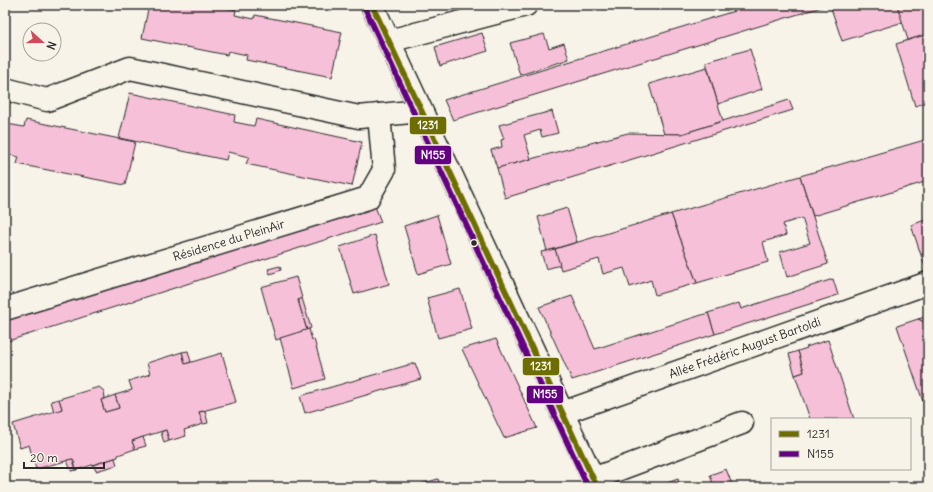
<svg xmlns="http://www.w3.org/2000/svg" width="933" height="492" viewBox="0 0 933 492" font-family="Delius,sans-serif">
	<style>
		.building { fill: #f7c0d9; stroke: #2b2b2b }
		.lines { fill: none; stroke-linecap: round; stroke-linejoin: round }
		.minor-casing { stroke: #2b2b2b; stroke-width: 25 }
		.major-casing { stroke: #2b2b2b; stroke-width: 25 }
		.minor { stroke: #f7f3e8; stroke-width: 22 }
		.major { stroke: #f7f3e8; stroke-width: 22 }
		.bus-1-casing { stroke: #f7f3e8; stroke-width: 9 }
		.bus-2-casing { stroke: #f7f3e8; stroke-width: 9 }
		.bus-1 { stroke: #6e6e00; stroke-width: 6 }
		.bus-2 { stroke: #640082; stroke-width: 6 }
		.bus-dot { fill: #2b2b2b; stroke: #f7f3e8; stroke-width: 1.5 }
		.labels { text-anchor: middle; stroke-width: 3.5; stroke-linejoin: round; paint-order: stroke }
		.street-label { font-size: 12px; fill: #2b2b2b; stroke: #f7f3e8 }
		.line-badge { stroke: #f7f3e8; stroke-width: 1.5 }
		.badge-label { font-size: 11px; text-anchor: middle; font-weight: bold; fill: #fff }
	</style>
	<rect width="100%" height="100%" fill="#f7f3e8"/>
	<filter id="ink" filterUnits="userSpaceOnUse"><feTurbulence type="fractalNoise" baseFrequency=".025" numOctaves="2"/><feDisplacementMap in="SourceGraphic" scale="8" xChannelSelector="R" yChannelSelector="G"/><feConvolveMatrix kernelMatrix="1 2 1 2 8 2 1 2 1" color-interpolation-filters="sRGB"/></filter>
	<g filter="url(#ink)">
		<g class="building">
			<path d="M149,5H211L236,10L235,15L254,19L255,15L342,32L332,77L246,60L247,55L228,51L227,55L142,38Z"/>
			<path d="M468,5H488L470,11Z"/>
			<path d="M754,5H828L453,120L444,100Z"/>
			<path d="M830,5H897L903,22L842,41Z"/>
			<path d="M897,5H928V34L908,40Z"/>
			<path d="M482,33L488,51L440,66L435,47Z"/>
			<path d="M544,34L549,48L564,43L569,59L520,75L510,43Z"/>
			<path d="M928,34V102L915,106L896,44Z"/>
			<path d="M750,49L762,89L718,104L706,62Z"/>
			<path d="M707,67L723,121L682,134H664L649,84Z"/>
			<path d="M130,93L235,115L234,122L254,126L256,119L362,142L352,186L246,164L249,157L228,152L226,160L119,138Z"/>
			<path d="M789,100L793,110L505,198L497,168L628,133L682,134Z"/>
			<path d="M552,111L558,133L542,137L540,130L524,135L531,159L497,168L491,150L502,147L501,140L504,139L499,125Z"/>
			<path d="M5,115L9,116L7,124L24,127L26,120L135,142L125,185L17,164L19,157L5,154Z"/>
			<path d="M928,139V181L813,216L800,176Z"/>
			<path d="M800,176L828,264L787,277L780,252L810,243L802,218L783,224L786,235L763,242L768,262L697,283L671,214Z"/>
			<path d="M373,201L381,222L5,342V319Z"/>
			<path d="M567,208L577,242L547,251L538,217Z"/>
			<path d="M671,214L697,283L655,295L651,280L630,287L624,268L603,274L599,259L561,270L555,249Z"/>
			<path d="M437,215L451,264L418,274L404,226Z"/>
			<path d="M928,219V252L921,255L911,225Z"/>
			<path d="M375,235L389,284L354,294L340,247Z"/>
			<path d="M555,249L560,265L546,269L541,252Z"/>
			<path d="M928,252V262L924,264L921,255Z"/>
			<path d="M280,266L281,270L270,274L268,269Z"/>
			<path d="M296,277L302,298L298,300L307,330L276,340L261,287Z"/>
			<path d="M833,279L838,295L715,334L708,313L739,303L741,309Z"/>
			<path d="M460,289L472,329L438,338L427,298Z"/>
			<path d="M572,296L595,349L708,313L715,334L572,380L539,307Z"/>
			<path d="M302,298L311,328L307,330L298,300Z"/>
			<path d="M928,316V324L918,319Z"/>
			<path d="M918,319L928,324V416L897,326Z"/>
			<path d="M309,329L312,340L314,339L325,379L294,388L280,338Z"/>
			<path d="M496,339L537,428L504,438L462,349Z"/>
			<path d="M828,340L854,419H810L795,375L804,372L798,351L807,348L806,347Z"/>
			<path d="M188,351L191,362L185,364L182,352Z"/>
			<path d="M798,351L804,372L795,375L789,354Z"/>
			<path d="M182,352L185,364L222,353L236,402L199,412L203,424L184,430L186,436L169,441L166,430L143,437L132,441L135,449L118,455V457L76,470L73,459L36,469L29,445L20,448L13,424L62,409L59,399L99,387L104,391L105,398L101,400L105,412L119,408L115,395L132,390L129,381L150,374L147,363Z"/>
			<path d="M415,363L421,379L305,413L300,396Z"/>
			<path d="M115,395L119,408L105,412L101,400Z"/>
			<path d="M59,399L62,409L54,412L51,401Z"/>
			<path d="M205,411L208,423L203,424L199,412Z"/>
			<path d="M166,430L169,441L164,443L161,432Z"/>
			<path d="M143,437L146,446L135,449L132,441Z"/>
			<path d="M115,458L117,465L96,471L93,465Z"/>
			<path d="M73,459L76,470L71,471L67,460Z"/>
			<path d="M726,469L733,487H714L710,475Z"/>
			<path d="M438,479L441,487H411Z"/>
			<path d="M678,479L680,486L685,484L687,487H656Z"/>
		</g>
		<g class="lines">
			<g class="minor-casing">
				<g id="minor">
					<path d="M389,41L526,5"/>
					<path d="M5,89L47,100L130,68L359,117L421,111"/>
					<path id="s1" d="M5,309L368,198L384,170L379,115"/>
					<path id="s2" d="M562,413L928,283"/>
					<path d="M593,479L742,423"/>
				</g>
			</g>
			<g class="major-casing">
				<path id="major" d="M372,5L597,487"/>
			</g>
			<use href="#minor" class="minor"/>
			<use href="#major" class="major"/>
			<g class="bus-1-casing">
				<path id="bus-1" d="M372,5L597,487"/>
			</g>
			<g class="bus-2-casing">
				<path id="bus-2" d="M365,8L588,487"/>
			</g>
			<use href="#bus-1" class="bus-1"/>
			<use href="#bus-2" class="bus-2"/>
		</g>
	</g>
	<circle class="bus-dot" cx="474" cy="243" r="3.5"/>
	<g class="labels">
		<g class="street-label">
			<text dy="4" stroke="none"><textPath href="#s1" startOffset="234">Résidence du PleinAir</textPath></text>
			<text dy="4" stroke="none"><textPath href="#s2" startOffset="194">Allée Frédéric August Bartoldi</textPath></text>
		</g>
	</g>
	<g class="line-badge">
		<rect x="409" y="116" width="38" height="19" rx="4" fill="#6e6e00"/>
		<rect x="414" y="145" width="38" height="20" rx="4" fill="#640082"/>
		<rect x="522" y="357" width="38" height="19" rx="4" fill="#6e6e00"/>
		<rect x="526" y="385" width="38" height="19" rx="4" fill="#640082"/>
	</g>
	<g class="badge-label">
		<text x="428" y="129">1231</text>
		<text x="433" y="159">N155</text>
		<text x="541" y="370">1231</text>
		<text x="545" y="398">N155</text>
	</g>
	<rect width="933" height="492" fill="none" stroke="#f7f3e8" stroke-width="20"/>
	<rect x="10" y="10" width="913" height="472" fill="none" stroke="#2b2b2b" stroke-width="1.5" filter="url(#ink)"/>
	<rect x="771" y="418" width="140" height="52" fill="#f7f3e8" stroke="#a5a39c"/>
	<rect x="779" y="431" width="20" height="6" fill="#6e6e00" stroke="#a5a39c"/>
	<text x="807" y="438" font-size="12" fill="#2b2b2b">1231</text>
	<rect x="779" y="451" width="20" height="6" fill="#640082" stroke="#a5a39c"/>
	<text x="807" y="458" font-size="12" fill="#2b2b2b">N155</text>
	<g transform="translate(42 42) rotate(111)"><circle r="19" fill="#f7f3e8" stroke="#a5a39c"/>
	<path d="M0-3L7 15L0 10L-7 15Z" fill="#d1495b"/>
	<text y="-6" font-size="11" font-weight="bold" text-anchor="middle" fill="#2b2b2b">N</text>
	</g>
	<path d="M24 462v6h80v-6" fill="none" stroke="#2b2b2b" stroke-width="2"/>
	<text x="30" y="462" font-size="12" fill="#2b2b2b" stroke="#f7f3e8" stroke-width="3" paint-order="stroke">20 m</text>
</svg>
